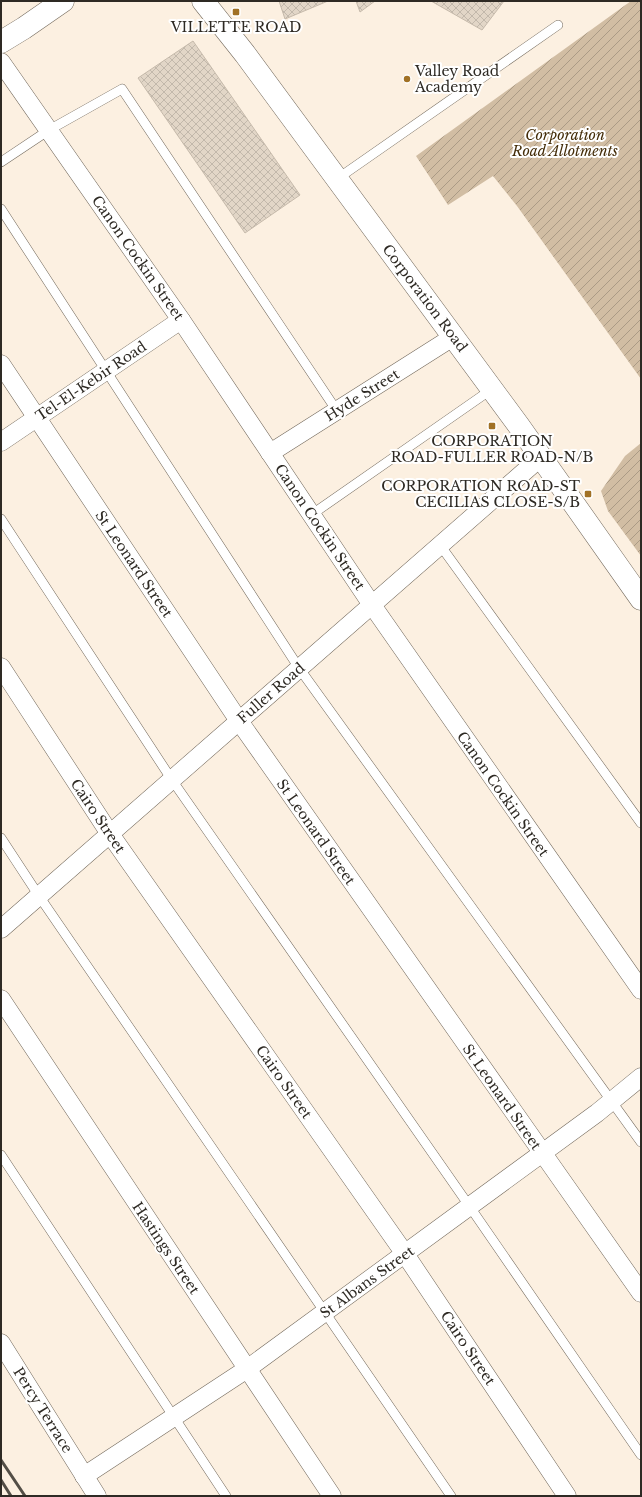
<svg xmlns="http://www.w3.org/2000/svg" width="642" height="1497" viewBox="0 0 642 1497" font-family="'Libre Baskerville',serif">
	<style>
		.garden { fill: url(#garden-furrows) }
		.building { fill: url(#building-cross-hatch); stroke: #c6baab }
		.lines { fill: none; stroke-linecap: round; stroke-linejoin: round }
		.service-casing { stroke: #72685b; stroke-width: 10 }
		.minor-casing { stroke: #72685b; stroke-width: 19 }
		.tertiary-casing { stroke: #72685b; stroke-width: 23 }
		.service { stroke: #fff; stroke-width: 9 }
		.minor { stroke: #fff; stroke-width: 18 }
		.tertiary { stroke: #fff; stroke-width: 22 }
		.rail { stroke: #534e46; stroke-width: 3 }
		.poi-dot { fill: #a17125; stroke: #fff; stroke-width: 1.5 }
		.labels { text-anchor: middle; stroke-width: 4; stroke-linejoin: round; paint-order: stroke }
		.poi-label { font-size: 14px; fill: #2e2a24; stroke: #fff }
		.park-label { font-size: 14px; font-style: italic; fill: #442d09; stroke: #fff }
		.street-label { font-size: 14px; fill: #2e2a24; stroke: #fff }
	</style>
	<defs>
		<pattern id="garden-furrows" width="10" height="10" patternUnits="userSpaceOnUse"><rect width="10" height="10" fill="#d1bda3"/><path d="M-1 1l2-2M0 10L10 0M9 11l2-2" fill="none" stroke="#aa9a85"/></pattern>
		<pattern id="building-cross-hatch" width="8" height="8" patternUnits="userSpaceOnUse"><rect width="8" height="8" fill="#e2d6c7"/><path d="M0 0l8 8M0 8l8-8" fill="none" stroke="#c2b8ab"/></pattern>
	</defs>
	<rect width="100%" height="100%" fill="#fcf0e1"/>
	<g class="garden">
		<path d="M631,1H641V379L517,206L493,176L448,205L416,156Z"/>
		<path d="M641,443V556L608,511L601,491L625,456Z"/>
	</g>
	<g class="building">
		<path d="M279,1H328L285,19Z"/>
		<path d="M356,1H375L360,12Z"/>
		<path d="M431,1H504L482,30Z"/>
		<path d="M193,41L300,195L245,233L138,78Z"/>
	</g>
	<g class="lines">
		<g class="service-casing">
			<g id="service">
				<path d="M1,162L49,130L122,89L337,411"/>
				<path d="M337,179L558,25"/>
				<path d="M1,209L299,668L641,1142"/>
				<path d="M311,515L492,389"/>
				<path d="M1,519L172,780L470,1207L641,1455"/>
				<path d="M440,545L641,823"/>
				<path d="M1,838L39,896L451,1496"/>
				<path d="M1,1155L226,1496"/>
			</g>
		</g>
		<g class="minor-casing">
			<g id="minor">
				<path d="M1,62L181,320L372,605L641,990"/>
				<path d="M1,364L239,721L641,1293"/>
				<path d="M1,442L181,320"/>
				<path d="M270,453L453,337"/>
				<path d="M1,667L110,834L405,1254L567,1496"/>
				<path d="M1,929L541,457"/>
				<path d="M1,999L332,1496"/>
				<path d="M1,1343L97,1496"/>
				<path d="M84,1476L247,1369L597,1113L641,1077"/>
			</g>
		</g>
		<g class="tertiary-casing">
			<g id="tertiary">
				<path d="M203,1L245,54L519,426L641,599"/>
				<path d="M1,42L24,28L63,1"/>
			</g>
		</g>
		<use href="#service" class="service"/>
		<use href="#minor" class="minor"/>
		<use href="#tertiary" class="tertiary"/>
		<g class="rail">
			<path d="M1,1460L25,1496"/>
			<path d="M1,1480L11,1496"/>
		</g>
	</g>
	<g class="poi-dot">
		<rect x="232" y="8" width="8" height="8" rx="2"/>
		<circle cx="407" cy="79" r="4"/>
		<rect x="488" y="422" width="8" height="8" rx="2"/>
		<rect x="584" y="490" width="8" height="8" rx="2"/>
	</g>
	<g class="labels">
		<g class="poi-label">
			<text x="236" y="32">VILLETTE ROAD</text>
			<text x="415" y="76" text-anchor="start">Valley Road<tspan x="415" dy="16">Academy</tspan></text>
			<text x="492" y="446">CORPORATION<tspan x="492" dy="16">ROAD-FULLER ROAD-N/B</tspan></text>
			<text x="580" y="491" text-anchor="end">CORPORATION ROAD-ST<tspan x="580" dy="16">CECILIAS CLOSE-S/B</tspan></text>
		</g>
		<g class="park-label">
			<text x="565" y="140">Corporation<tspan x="565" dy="16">Road Allotments</tspan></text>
		</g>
		<g class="street-label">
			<text transform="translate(138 258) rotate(55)" y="5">Canon Cockin Street</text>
			<text transform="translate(425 298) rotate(53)" y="5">Corporation Road</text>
			<text transform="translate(91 381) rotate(-34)" y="5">Tel-El-Kebir Road</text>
			<text transform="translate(362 395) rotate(-32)" y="5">Hyde Street</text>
			<text transform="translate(320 527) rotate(56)" y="5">Canon Cockin Street</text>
			<text transform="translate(134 564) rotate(56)" y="5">St Leonard Street</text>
			<text transform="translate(271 693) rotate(-41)" y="5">Fuller Road</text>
			<text transform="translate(503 794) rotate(55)" y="5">Canon Cockin Street</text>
			<text transform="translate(98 816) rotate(56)" y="5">Cairo Street</text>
			<text transform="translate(316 832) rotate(55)" y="5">St Leonard Street</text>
			<text transform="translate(284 1082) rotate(55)" y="5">Cairo Street</text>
			<text transform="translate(502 1097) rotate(55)" y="5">St Leonard Street</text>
			<text transform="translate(166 1248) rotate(56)" y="5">Hastings Street</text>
			<text transform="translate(367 1282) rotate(-36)" y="5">St Albans Street</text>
			<text transform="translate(468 1348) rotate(56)" y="5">Cairo Street</text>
			<text transform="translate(43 1410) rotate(58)" y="5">Percy Terrace</text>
		</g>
	</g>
	<rect width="642" height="1497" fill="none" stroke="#2e2a24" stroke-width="4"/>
</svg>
